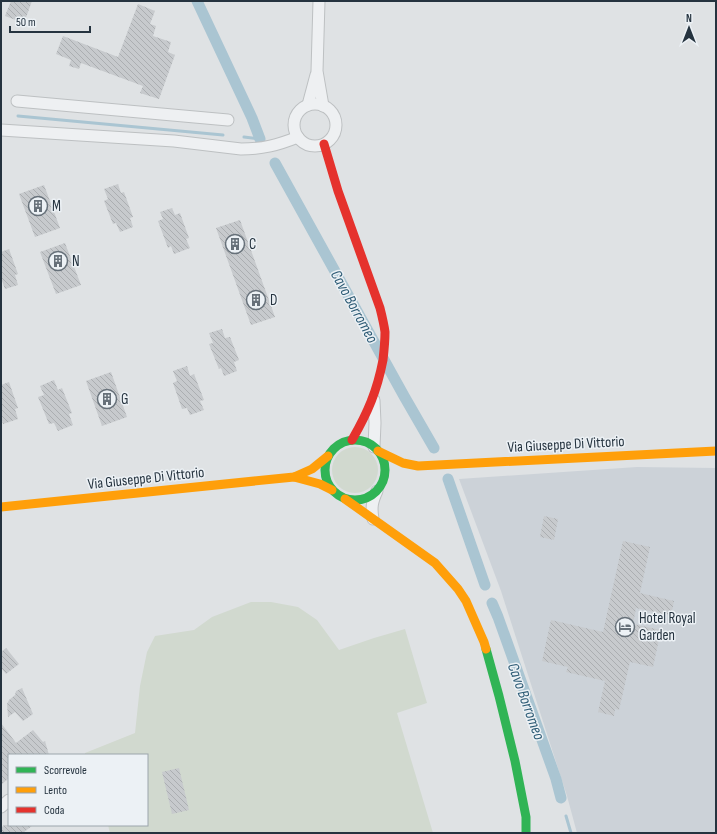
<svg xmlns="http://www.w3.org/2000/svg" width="717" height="834" viewBox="0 0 717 834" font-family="'Sofia Sans Condensed',sans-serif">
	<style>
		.built { fill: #ccd2d8 }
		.green { fill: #d1d9cf }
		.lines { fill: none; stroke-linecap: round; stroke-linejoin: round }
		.stream { stroke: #aac5d2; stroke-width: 3 }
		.canal { stroke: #aac5d2; stroke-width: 11 }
		.building { fill: url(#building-back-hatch) }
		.street-casing { stroke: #bdc0c2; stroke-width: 13 }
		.street { stroke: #eef0f2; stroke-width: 11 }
		.fast { stroke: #30b455; stroke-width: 9 }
		.slow { stroke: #ff9f0a; stroke-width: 9 }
		.jam { stroke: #e5322d; stroke-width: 9 }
		.labels { text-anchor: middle; stroke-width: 3; stroke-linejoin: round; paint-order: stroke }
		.poi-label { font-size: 15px; fill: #25333f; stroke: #ecf1f5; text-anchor: start }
		.street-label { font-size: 15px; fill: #25333f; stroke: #ecf1f5 }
		.water-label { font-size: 16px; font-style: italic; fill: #2d5b75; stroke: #ecf1f5 }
	</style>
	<defs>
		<pattern id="building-back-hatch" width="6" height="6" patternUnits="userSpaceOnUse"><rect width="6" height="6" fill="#c7cacd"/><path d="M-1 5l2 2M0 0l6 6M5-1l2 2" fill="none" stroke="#abaeb1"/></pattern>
	</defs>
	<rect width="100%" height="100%" fill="#dfe2e4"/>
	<path class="built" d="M637,467L716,468V833H577L567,796L501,591L459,479Z"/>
	<g class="green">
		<circle cx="355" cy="470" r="23"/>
		<path d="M251,602H271L298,607L317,620L339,650L374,638L405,629L427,703L397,713L433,833H110L108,825H147V755H85V753L135,733L140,686L147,652L155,636L194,630L212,617Z"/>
	</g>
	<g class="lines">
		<g class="stream">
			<path d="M18,116L223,135"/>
			<path d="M244,137L260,139"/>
			<path d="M566,816L571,833"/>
		</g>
		<g class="canal">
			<path d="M197,1L252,118L260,139"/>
			<path d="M275,163L404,396L434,448"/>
			<path d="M448,479L485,585"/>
			<path d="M492,603L498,617L556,779L561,798"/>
		</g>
	</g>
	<g class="building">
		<path d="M11,1H32L24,23L5,16Z"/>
		<path d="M138,4L155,11L150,24L156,26L153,36L171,42L168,52L175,55L159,99L140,93L143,86L81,63L79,69L69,66L71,60L56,54L63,36L118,57Z"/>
		<path d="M118,184L121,193L124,192L133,217L130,218L133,227L120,232L116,223L113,224L104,201L108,199L104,189Z"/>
		<path d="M44,185L60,228L35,237L19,194Z"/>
		<path d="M172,208L175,215L180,213L189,238L186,239L190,248L174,254L171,246L168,248L158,221L163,219L160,212Z"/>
		<path d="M240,220L275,317L251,325L216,228Z"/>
		<path d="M65,243L81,285L56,294L40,252Z"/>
		<path d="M9,249L18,274L15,275L18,285L5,289L1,278V252Z"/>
		<path d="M222,329L225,338L230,337L239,360L234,362L237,371L224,376L221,368L219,369L209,344L213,343L209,333Z"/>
		<path d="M187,366L190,376L194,374L204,400L200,401L204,410L190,415L187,408L182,409L173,383L177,381L173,371Z"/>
		<path d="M111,372L127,417L102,426L86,381Z"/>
		<path d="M54,380L58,390L62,388L72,413L69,414L73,425L58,431L54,423L49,424L38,397L44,395L40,386Z"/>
		<path d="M9,382L18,408L15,409L18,419L3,424L1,417V385Z"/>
		<path d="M544,516L558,519L554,540L540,537Z"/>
		<path d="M623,541L650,547L640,593L674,601L671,616L636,608L633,624L661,630L653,667L630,662L619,710L615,709L614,716L598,712L605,681L566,672L568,667L542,661L551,620L603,632Z"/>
		<path d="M6,648L19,664L6,674L1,668V652Z"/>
		<path d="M22,688L33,714L23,721L15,712L8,717L7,704L9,700L15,695L16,691Z"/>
		<path d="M1,723L16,743L33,730L43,742L45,741L49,755H9V778L1,785Z"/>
		<path d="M179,768L189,810L172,814L162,772Z"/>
		<path d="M4,825H33L23,833H1V828Z"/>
	</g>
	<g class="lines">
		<g class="street-casing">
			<g id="street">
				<path d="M319,1L317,71L323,106"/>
				<path d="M17,101L228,120"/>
				<circle cx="315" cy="125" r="21"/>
				<path d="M308,105L316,75"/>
				<path d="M1,130L174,141L241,149C263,149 278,145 298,137"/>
				<path d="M374,400L375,423L374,447"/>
				<path d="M373,519C371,507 372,502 377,491"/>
				<path d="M1,807L9,800"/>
			</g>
		</g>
		<use href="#street" class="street"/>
		<g class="fast">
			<circle cx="355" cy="470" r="30"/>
			<path d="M486,649L499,696L515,761L526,817V833"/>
		</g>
		<g class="slow">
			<path d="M378,451L403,463L418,466L716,451"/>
			<path d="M294,477L320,484L332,490"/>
			<path d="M345,499L435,563L458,589L466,601L484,642L486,649"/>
			<path d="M1,507L294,477L312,469L328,456"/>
		</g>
		<path class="jam" d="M324,144L338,191L380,308C382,316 384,324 385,332C385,341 384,351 383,360C377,391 368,412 352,440"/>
	</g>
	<defs>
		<g id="building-ring" transform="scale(1)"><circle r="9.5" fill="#ecf1f5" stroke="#667079" stroke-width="1.5"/><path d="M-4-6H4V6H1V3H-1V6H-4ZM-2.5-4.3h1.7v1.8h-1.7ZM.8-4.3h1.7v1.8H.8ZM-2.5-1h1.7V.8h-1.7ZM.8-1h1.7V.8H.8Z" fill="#667079"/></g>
		<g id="hotel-ring" transform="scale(1)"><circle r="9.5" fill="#ecf1f5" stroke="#667079" stroke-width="1.5"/><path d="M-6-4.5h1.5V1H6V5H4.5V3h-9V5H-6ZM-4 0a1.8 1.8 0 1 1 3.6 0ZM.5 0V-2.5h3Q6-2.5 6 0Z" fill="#667079"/></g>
	</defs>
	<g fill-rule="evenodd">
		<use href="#building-ring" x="38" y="206"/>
		<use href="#building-ring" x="235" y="244"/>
		<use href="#building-ring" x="58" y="261"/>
		<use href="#building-ring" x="256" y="300"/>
		<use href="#building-ring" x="107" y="399"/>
		<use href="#hotel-ring" x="625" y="627"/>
	</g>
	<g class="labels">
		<g class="poi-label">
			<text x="52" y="211">M</text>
			<text x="249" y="249">C</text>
			<text x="72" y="266">N</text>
			<text x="270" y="305">D</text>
			<text x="121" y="404">G</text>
			<text x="639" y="623">Hotel Royal<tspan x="639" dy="17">Garden</tspan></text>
		</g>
		<g class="street-label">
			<text transform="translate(566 444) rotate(-3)" y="5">Via Giuseppe Di Vittorio</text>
			<text transform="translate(146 478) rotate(-6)" y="5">Via Giuseppe Di Vittorio</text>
		</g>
		<g class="water-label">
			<text transform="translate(355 306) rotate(61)" y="6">Cavo Borromeo</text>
			<text transform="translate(527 701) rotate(70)" y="6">Cavo Borromeo</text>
		</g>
	</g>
	<rect width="717" height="834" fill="none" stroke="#25333f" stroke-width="4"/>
	<rect x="8" y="754" width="140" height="72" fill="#ecf1f5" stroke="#9ca5ac"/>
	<rect x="16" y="767" width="20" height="6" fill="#30b455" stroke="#9ca5ac"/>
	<text x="44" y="774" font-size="12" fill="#25333f">Scorrevole</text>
	<rect x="16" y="787" width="20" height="6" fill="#ff9f0a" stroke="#9ca5ac"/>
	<text x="44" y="794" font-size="12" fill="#25333f">Lento</text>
	<rect x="16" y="807" width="20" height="6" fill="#e5322d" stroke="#9ca5ac"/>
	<text x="44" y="814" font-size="12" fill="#25333f">Coda</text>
	<g transform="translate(689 28)" stroke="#ecf1f5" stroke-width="3" paint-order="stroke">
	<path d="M0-3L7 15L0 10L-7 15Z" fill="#25333f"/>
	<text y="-6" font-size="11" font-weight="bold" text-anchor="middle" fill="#25333f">N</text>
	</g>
	<path d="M10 26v6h80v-6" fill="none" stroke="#25333f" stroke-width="2"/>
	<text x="16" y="26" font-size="12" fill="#25333f" stroke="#ecf1f5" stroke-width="3" paint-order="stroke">50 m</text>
</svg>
